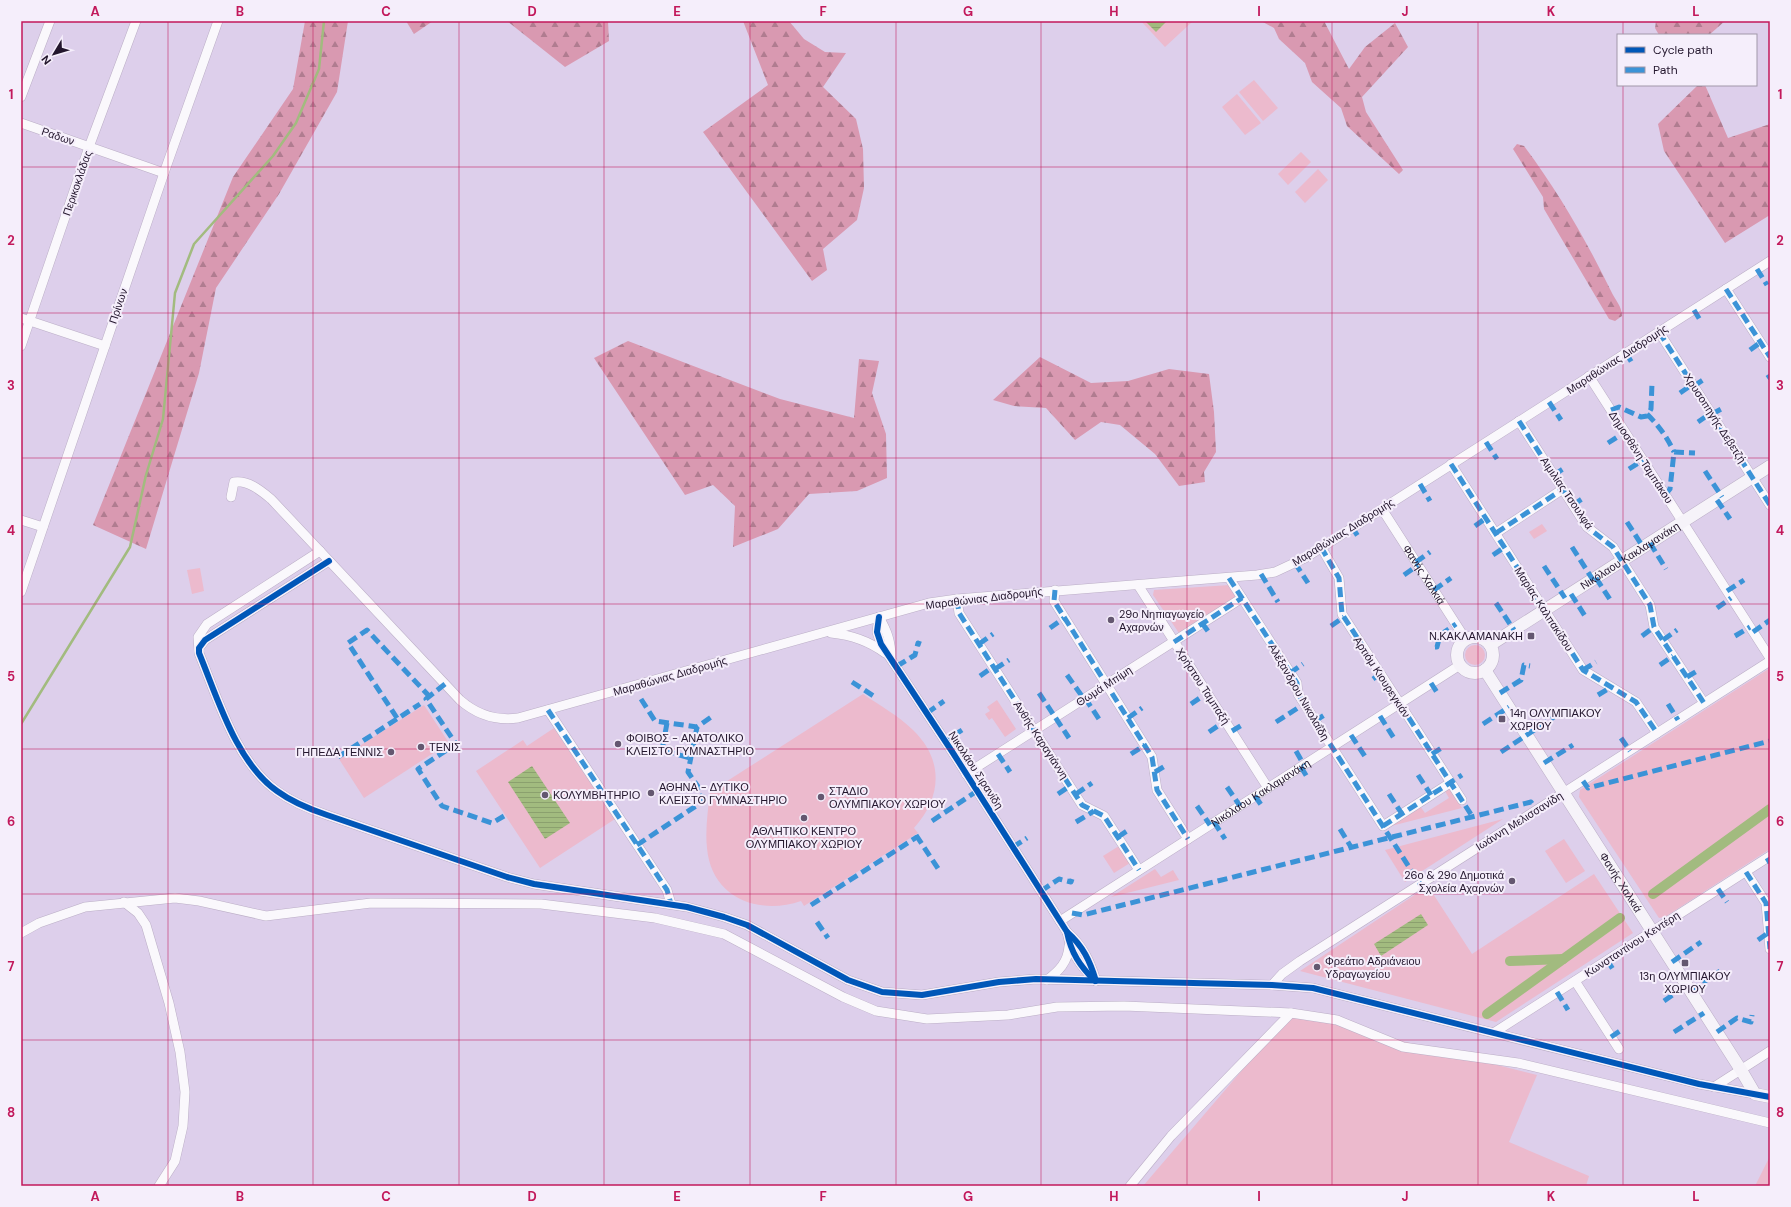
<svg xmlns="http://www.w3.org/2000/svg" width="1791" height="1207" viewBox="0 0 1791 1207" font-family="'DM Sans',sans-serif">
	<style>
		.green { fill: #ecbacd }
		.forest { fill: url(#forest-firs) }
		.water { fill: url(#water-rules) }
		.lines { fill: none; stroke-linecap: round; stroke-linejoin: round }
		.stream { stroke: #a2bb7f; stroke-width: 2.5 }
		.canal { stroke: #a2bb7f; stroke-width: 10 }
		.street-casing { stroke: #bbaec6; stroke-width: 10 }
		.secondary-casing { stroke: #bbaec6; stroke-width: 13 }
		.street { stroke: #faf8fc; stroke-width: 9 }
		.secondary { stroke: #f6f3f9; stroke-width: 12 }
		.quiet { stroke: #3b93d7; stroke-width: 5; stroke-dasharray: 10 5; stroke-linecap: butt }
		.cycleway-casing { stroke: #f5eefb; stroke-width: 8 }
		.cycleway { stroke: #0057b8; stroke-width: 6 }
		.grid { fill: none; stroke: #c2185b; stroke-width: 1; stroke-opacity: 0.55 }
		.poi-dot { fill: #645770; stroke: #f5eefb; stroke-width: 1.5 }
		.labels { text-anchor: middle; stroke-width: 4; stroke-linejoin: round; paint-order: stroke }
		.street-label { font-size: 11px; fill: #23162d; stroke: #f5eefb }
		.poi-label { font-size: 11px; fill: #23162d; stroke: #f5eefb; text-anchor: start }
		.neatline { fill: none; stroke: #c2185b; stroke-width: 1.5 }
		.grid-label { font-size: 13px; text-anchor: middle; font-weight: bold; fill: #c2185b }
	</style>
	<defs>
		<pattern id="forest-firs" width="22" height="20" patternUnits="userSpaceOnUse"><rect width="22" height="20" fill="#d999b1"/><path d="M5 1l3.5 6h-7zM16 11l3.5 6h-7z" fill="#b07c90"/></pattern>
		<pattern id="water-rules" width="6" height="5" patternUnits="userSpaceOnUse"><rect width="6" height="5" fill="#a2bb7f"/><path d="M0 2.5h6" fill="none" stroke="#8ba06e"/></pattern>
	</defs>
	<rect width="100%" height="100%" fill="#ddcfeb"/>
	<g class="green">
		<path d="M1141,21H1193L1165,47Z"/>
		<path d="M1254,80L1278,108L1263,121L1239,92Z"/>
		<path d="M1237,94L1261,123L1245,135L1222,107Z"/>
		<path d="M1301,152L1311,162L1288,185L1278,174Z"/>
		<path d="M1318,169L1328,180L1305,203L1295,192Z"/>
		<path d="M1542,524L1547,531L1534,539L1529,532Z"/>
		<path d="M200,568L204,591L192,594L187,570Z"/>
		<path d="M1230,585L1236,597L1179,633L1153,595L1154,590Z"/>
		<circle cx="1475" cy="655" r="10"/>
		<path d="M1770,668V849L1665,917L1659,918L1579,797L1580,790Z"/>
		<path d="M863,694C879,705 899,716 913,730C944,760 942,797 914,828L918,833L804,906L801,901C758,916 711,897 707,848C705,830 708,810 710,792Z"/>
		<path d="M997,700L1016,729L1005,737L992,718L989,720L985,714L990,711L987,707Z"/>
		<path d="M424,705L449,743L364,798L339,759Z"/>
		<path d="M554,728L615,819L540,868L476,771L523,740L527,746Z"/>
		<path d="M1449,788L1462,808L1391,826L1420,806L1425,813L1449,798L1445,791Z"/>
		<path d="M1503,819L1405,882L1385,850Z"/>
		<path d="M1564,839L1585,871L1566,883L1545,851Z"/>
		<path d="M1119,846L1130,863L1114,873L1103,856Z"/>
		<path d="M1155,869L1161,877L1173,870L1179,880L1111,897Z"/>
		<path d="M1594,874L1633,933L1496,1022L1300,971L1428,886L1472,954Z"/>
		<path d="M1291,1013L1537,1075L1509,1142L1589,1176L1586,1186H1143Z"/>
		<path d="M1770,1156V1186H1755Z"/>
	</g>
	<g class="forest">
		<path d="M305,21H348L337,92L279,194L216,288L199,373L146,549L93,525L233,177L293,89Z"/>
		<path d="M406,21H433L414,34Z"/>
		<path d="M507,21H608L609,41L565,67Z"/>
		<path d="M743,21H789L804,39L825,52L846,53L823,87L856,119L863,149L864,188L857,220L823,249L827,270L812,281L703,132L768,85Z"/>
		<path d="M1261,21H1324L1349,69L1365,47L1395,23L1408,47L1362,97L1366,112L1403,170L1399,174L1347,126L1341,108L1312,82L1305,63L1279,39L1274,28Z"/>
		<path d="M1656,21H1725L1709,35H1659L1655,28Z"/>
		<path d="M1698,85H1705L1728,138L1770,124V215L1725,243L1664,151L1658,124Z"/>
		<path d="M1517,144L1524,146C1558,191 1586,240 1611,291C1615,300 1622,306 1622,316L1615,321L1609,319L1544,209L1543,197L1513,149Z"/>
		<path d="M628,341L780,399L854,418L859,359L879,361L872,393L886,434L887,478L857,491L809,494L778,529L733,547L735,506L713,485L685,495L594,358Z"/>
		<path d="M1040,357L1091,383L1128,381L1169,369L1209,374L1214,412L1216,452L1204,472L1205,482L1179,486L1155,454L1120,425L1101,422L1075,440L1046,408L1014,406L993,400Z"/>
	</g>
	<g class="water">
		<path d="M1145,21H1167L1156,32Z"/>
		<path d="M532,766L570,823L545,839L508,782Z"/>
		<path d="M1421,914L1428,925L1381,956L1374,944Z"/>
	</g>
	<g class="lines">
		<path class="stream" d="M21,724L130,547L146,475L163,419L175,293L194,244L273,156L296,123L319,69L324,21"/>
		<g class="canal">
			<path d="M1653,894L1770,809"/>
			<path d="M1510,961L1563,959"/>
			<path d="M1487,1014L1620,918"/>
		</g>
		<g class="street-casing">
			<g id="street">
				<path d="M21,97L50,21"/>
				<path d="M21,123L164,173"/>
				<path d="M1726,289L1770,357"/>
				<path d="M21,318L105,346"/>
				<path d="M1659,332L1770,505"/>
				<path d="M21,346L89,147L136,21"/>
				<path d="M1589,376L1770,658"/>
				<path d="M1519,421L1587,527L1613,547L1622,561L1650,605L1654,627L1704,703"/>
				<path d="M1451,464L1583,670L1636,702L1657,733"/>
				<path d="M231,497L234,482C248,480 260,490 271,499L460,700C476,714 496,721 518,718L929,603L957,599L1257,575L1275,572L1305,558L1770,261"/>
				<path id="s1" d="M1382,509L1466,640"/>
				<path d="M21,520L43,527"/>
				<path d="M1496,533L1563,489"/>
				<path d="M1321,547L1339,578L1342,614L1462,800"/>
				<path d="M329,561L205,640L199,648V653C218,699 236,762 277,791C292,802 309,809 327,815L507,877L534,884L687,907L724,917L747,925L848,980L882,992L922,995L999,982L1036,979L1272,985L1313,988L1699,1084L1755,1094"/>
				<path d="M1229,578L1297,683L1298,694L1383,826L1450,783"/>
				<path d="M1138,585L1268,788"/>
				<path d="M1055,590L1054,601L1152,757L1157,790L1188,839"/>
				<path d="M21,592L164,173L218,21"/>
				<path d="M957,599L959,613L1082,805L1104,816L1139,870"/>
				<path d="M879,617L877,632L881,644L953,753L1067,932C1083,946 1090,961 1096,981"/>
				<path d="M879,617C887,631 891,641 891,658"/>
				<path d="M831,633C851,635 869,641 885,653"/>
				<path d="M199,651L198,637L207,624L320,551"/>
				<path d="M548,710L667,890L671,904"/>
				<path d="M966,774L1242,598"/>
				<path d="M1746,872L1766,903L1770,949"/>
				<path d="M124,902L138,913L146,925L169,1003L180,1052L185,1092L183,1126L175,1161L159,1186"/>
				<path id="s2" d="M1060,921L1460,665"/>
				<path d="M1067,932C1071,953 1080,966 1096,981"/>
				<path d="M21,933L39,923L85,907L175,898L199,901L266,916L371,903L541,904L655,918L724,934L843,997L876,1011L927,1019L1008,1015L1057,1007L1124,1006L1291,1013L1337,1020L1403,1047L1518,1063L1770,1123"/>
				<path d="M1047,980C1059,971 1068,962 1069,946"/>
				<path d="M1575,981L1619,1049"/>
				<path d="M1272,985L1282,974L1300,961L1770,661"/>
				<path d="M1495,1032L1770,856"/>
				<path d="M1714,1087L1770,1051"/>
				<path d="M1130,1186L1171,1136L1291,1013"/>
			</g>
		</g>
		<g class="secondary-casing">
			<g id="secondary">
				<circle cx="1475" cy="655" r="18"/>
				<path id="s3" d="M1490,645L1770,466"/>
				<path id="s4" d="M1485,670L1741,1070L1755,1094L1770,1097"/>
			</g>
		</g>
		<use href="#street" class="street"/>
		<use href="#secondary" class="secondary"/>
		<g class="quiet">
			<path d="M1757,269L1767,285"/>
			<path d="M1726,289L1770,357"/>
			<path d="M1694,310L1700,320"/>
			<path d="M1659,332L1770,505"/>
			<path d="M1750,350L1761,342"/>
			<path d="M1626,353L1632,363"/>
			<path d="M1767,378L1770,376"/>
			<path d="M1694,386L1706,378"/>
			<path d="M1680,393L1693,384"/>
			<path d="M1549,402L1561,420"/>
			<path d="M1611,410L1619,407L1641,417L1647,416L1651,409L1652,383"/>
			<path d="M1647,414C1659,426 1667,437 1674,452"/>
			<path d="M1712,414L1725,407"/>
			<path d="M1519,421L1587,527L1613,547L1622,561L1650,605L1654,627L1704,703"/>
			<path d="M1698,422L1711,413"/>
			<path d="M1486,442L1497,459"/>
			<path d="M1608,443L1625,432"/>
			<path d="M1451,464L1583,670L1636,702L1657,733"/>
			<path d="M1629,469L1643,460"/>
			<path d="M1705,471L1722,497"/>
			<path d="M1554,475L1566,467"/>
			<path d="M1420,484L1430,501"/>
			<path d="M1665,495L1670,489L1674,452L1695,453"/>
			<path d="M1717,500L1730,519"/>
			<path d="M1573,505L1585,497"/>
			<path d="M1627,522L1643,547"/>
			<path d="M1475,526L1486,518"/>
			<path d="M1352,527L1359,538"/>
			<path d="M1496,533L1563,489"/>
			<path d="M1650,543L1666,569"/>
			<path d="M1321,547L1339,578L1342,614L1472,816"/>
			<path d="M1572,547L1593,580"/>
			<path d="M1493,555L1505,547"/>
			<path d="M1416,562L1430,552"/>
			<path d="M1295,563L1308,583"/>
			<path d="M1544,566L1565,598"/>
			<path d="M1261,574L1278,602"/>
			<path d="M1404,575L1418,565"/>
			<path d="M1229,578L1297,683L1298,694L1420,884"/>
			<path d="M1596,578L1611,601"/>
			<path d="M1055,590L1054,601L1152,757L1157,790L1188,839"/>
			<path d="M1434,590L1451,578"/>
			<path d="M1727,591L1744,580"/>
			<path d="M1571,594L1585,616"/>
			<path d="M957,599L959,613L1082,805L1104,816L1139,870"/>
			<path d="M1496,603L1514,630"/>
			<path d="M1717,608L1731,598"/>
			<path d="M1202,623L1210,634"/>
			<path d="M1331,626L1344,617"/>
			<path d="M1050,628L1064,618"/>
			<path d="M1753,632L1770,620"/>
			<path d="M1642,636L1654,627"/>
			<path d="M1735,636L1750,627"/>
			<path d="M1663,640L1677,630"/>
			<path d="M1174,642L1242,598"/>
			<path d="M979,644L993,634"/>
			<path d="M1435,647H1437L1440,635L1456,624"/>
			<path d="M1660,665L1673,656"/>
			<path d="M897,666L915,655L918,643L921,644"/>
			<path d="M995,669L1009,660"/>
			<path d="M1583,670L1596,662"/>
			<path d="M1290,673L1303,664"/>
			<path d="M1067,675L1084,699"/>
			<path d="M980,676L994,666"/>
			<path d="M1687,677L1697,671"/>
			<path d="M1373,679L1380,674"/>
			<path d="M852,682L875,697"/>
			<path d="M1431,683L1438,694"/>
			<path d="M445,684L426,699L456,744L418,769L442,806L492,823L504,816"/>
			<path d="M1039,693L1069,738"/>
			<path d="M1500,693L1521,680L1524,665L1530,666"/>
			<path d="M1598,695L1611,687"/>
			<path d="M1085,698L1099,719"/>
			<path d="M641,699L655,721L697,727L714,715"/>
			<path d="M1191,704L1207,693"/>
			<path d="M1668,704L1678,720"/>
			<path d="M548,710L667,890L671,904"/>
			<path d="M927,713L944,701"/>
			<path d="M1380,716L1395,740"/>
			<path d="M397,718L348,643L367,630L430,697"/>
			<path d="M1128,718L1142,708"/>
			<path d="M1315,721L1326,714"/>
			<path d="M1276,722L1304,704"/>
			<path d="M667,723L662,750L690,758"/>
			<path d="M1483,724L1509,707"/>
			<path d="M1232,731L1242,725"/>
			<path d="M1209,732L1225,721"/>
			<path d="M1351,735L1366,758"/>
			<path d="M1621,738L1630,751"/>
			<path d="M945,741L962,730"/>
			<path d="M1296,751L1304,765"/>
			<path d="M1501,752L1554,717"/>
			<path d="M998,754L1010,772"/>
			<path d="M1131,754L1145,745"/>
			<path d="M1432,754L1443,747"/>
			<path d="M338,757L420,704"/>
			<path d="M1544,763L1573,745"/>
			<path d="M1301,767L1307,777"/>
			<path d="M1155,772L1165,766"/>
			<path d="M1418,775L1431,795"/>
			<path d="M1583,781L1588,788L1770,741"/>
			<path d="M1227,787L1240,806"/>
			<path d="M1058,794L1070,786"/>
			<path d="M1076,794L1092,783"/>
			<path d="M1389,794L1402,814"/>
			<path d="M1255,796L1262,806"/>
			<path d="M1197,806L1210,825"/>
			<path d="M932,821L977,791"/>
			<path d="M1076,822L1094,811"/>
			<path d="M1214,822L1225,839"/>
			<path d="M1383,826L1462,775"/>
			<path d="M1340,829L1351,847"/>
			<path d="M916,835L939,870"/>
			<path d="M1118,837L1130,829"/>
			<path d="M637,845L699,804L703,794L688,772L697,727"/>
			<path d="M1013,847L1027,838"/>
			<path d="M1767,858L1770,863"/>
			<path d="M1746,872L1766,903L1770,949"/>
			<path d="M1718,889L1727,902"/>
			<path d="M1041,891L1059,879L1071,882L1072,879"/>
			<path d="M811,905L917,837"/>
			<path d="M1072,913L1083,915L1531,802L1537,810"/>
			<path d="M817,922L828,938"/>
			<path d="M1758,940L1768,933"/>
			<path d="M1607,960L1614,971"/>
			<path d="M1672,962L1701,942"/>
			<path d="M1690,991L1720,971"/>
			<path d="M1557,992L1568,1010"/>
			<path d="M1664,1001L1687,985"/>
			<path d="M1674,1032L1704,1013"/>
			<path d="M1717,1032L1737,1018L1751,1022L1752,1015"/>
			<path d="M1611,1037L1623,1029"/>
		</g>
		<g class="cycleway-casing">
			<g id="cycleway">
				<path d="M329,561L205,640L199,648V653C218,699 236,762 277,791C292,802 309,809 327,815L507,877L534,884L687,907L724,917L747,925L848,980L882,992L922,995L999,982L1036,979L1272,985L1313,988L1699,1084L1770,1097"/>
				<path d="M879,617L877,632L881,644L953,753L1067,932C1083,946 1090,961 1096,981"/>
				<path d="M1067,932C1071,953 1080,966 1095,981"/>
			</g>
		</g>
		<use href="#cycleway" class="cycleway"/>
	</g>
	<path class="grid" d="M168,21V1186M313,21V1186M459,21V1186M604,21V1186M750,21V1186M896,21V1186M1041,21V1186M1187,21V1186M1332,21V1186M1478,21V1186M1623,21V35M1623,85V1186M21,167H1770M21,313H1770M21,458H1770M21,604H1770M21,749H1770M21,894H1770M21,1040H1770"/>
	<g class="poi-dot">
		<circle cx="1111" cy="620" r="4"/>
		<rect x="1527" y="632" width="8" height="8" rx="2"/>
		<rect x="1498" y="715" width="8" height="8" rx="2"/>
		<circle cx="618" cy="744" r="4"/>
		<circle cx="421" cy="747" r="4"/>
		<circle cx="391" cy="752" r="4"/>
		<circle cx="651" cy="793" r="4"/>
		<circle cx="545" cy="795" r="4"/>
		<circle cx="821" cy="797" r="4"/>
		<circle cx="804" cy="818" r="4"/>
		<circle cx="1512" cy="881" r="4"/>
		<rect x="1681" y="959" width="8" height="8" rx="2"/>
		<circle cx="1317" cy="967" r="4"/>
	</g>
	<g class="labels">
		<g class="street-label">
			<text transform="translate(58 136) rotate(19)" y="4">Ραδων</text>
			<text transform="translate(77 183) rotate(-71)" y="4">Περικοκλάδας</text>
			<text transform="translate(118 306) rotate(-71)" y="4">Πρίνων</text>
			<text transform="translate(1617 359) rotate(-33)" y="4">Μαραθώνιας Διαδρομής</text>
			<text transform="translate(1715 418) rotate(57)" y="4">Χρυσοπηγής Δεβετζή</text>
			<text transform="translate(1641 457) rotate(57)" y="4">Δημοσθένη Ταμπάκου</text>
			<text transform="translate(1567 493) rotate(56)" y="4">Αιμιλίας Τσουλφά</text>
			<text transform="translate(1343 532) rotate(-32)" y="4">Μαραθώνιας Διαδρομής</text>
			<text dy="4" stroke="none"><textPath href="#s3" startOffset="166">Νικόλαου Κακλαμανάκη</textPath></text>
			<text dy="4" stroke="none"><textPath href="#s1" startOffset="78">Φανής Χαλκιά</textPath></text>
			<text transform="translate(984 598) rotate(-7)" y="4">Μαραθώνιας Διαδρομής</text>
			<text transform="translate(1544 609) rotate(57)" y="4">Μαρίας Καλπακίδου</text>
			<text transform="translate(670 676) rotate(-16)" y="4">Μαραθώνιας Διαδρομής</text>
			<text transform="translate(1382 677) rotate(57)" y="4">Αρτιόμ Κιουρεγκιάν</text>
			<text transform="translate(1104 686) rotate(-33)" y="4">Θωμά Μπίμη</text>
			<text transform="translate(1203 686) rotate(57)" y="4">Χρήστου Ταμπαξή</text>
			<text transform="translate(1299 692) rotate(60)" y="4">Αλέξανδρου Νικολαΐδη</text>
			<text transform="translate(1041 740) rotate(57)" y="4">Ανθής Καραγιάννη</text>
			<text transform="translate(976 770) rotate(57)" y="4">Νικολάου Σιρανίδη</text>
			<text dy="4" stroke="none"><textPath href="#s2" startOffset="238">Νικόλαου Κακλαμανάκη</textPath></text>
			<text transform="translate(1519 821) rotate(-32)" y="4">Ιωάννη Μελισσανίδη</text>
			<text dy="4" stroke="none"><textPath href="#s4" startOffset="252">Φανής Χαλκιά</textPath></text>
			<text transform="translate(1632 944) rotate(-33)" y="4">Κωνσταντίνου Κεντέρη</text>
		</g>
		<g class="poi-label">
			<text x="1119" y="618">29ο Νηπιαγωγείο<tspan x="1119" dy="13">Αχαρνών</tspan></text>
			<text x="1523" y="640" text-anchor="end">Ν.ΚΑΚΛΑΜΑΝΑΚΗ</text>
			<text x="1510" y="717">14η ΟΛΥΜΠΙΑΚΟΥ<tspan x="1510" dy="13">ΧΩΡΙΟΥ</tspan></text>
			<text x="626" y="742">ΦΟΙΒΟΣ - ΑΝΑΤΟΛΙΚΟ<tspan x="626" dy="13">ΚΛΕΙΣΤΟ ΓΥΜΝΑΣΤΗΡΙΟ</tspan></text>
			<text x="429" y="751">ΤΕΝΙΣ</text>
			<text x="383" y="756" text-anchor="end">ΓΗΠΕΔΑ ΤΕΝΝΙΣ</text>
			<text x="659" y="791">ΑΘΗΝΑ - ΔΥΤΙΚΟ<tspan x="659" dy="13">ΚΛΕΙΣΤΟ ΓΥΜΝΑΣΤΗΡΙΟ</tspan></text>
			<text x="829" y="795">ΣΤΑΔΙΟ<tspan x="829" dy="13">ΟΛΥΜΠΙΑΚΟΥ ΧΩΡΙΟΥ</tspan></text>
			<text x="553" y="799">ΚΟΛΥΜΒΗΤΗΡΙΟ</text>
			<text x="804" y="835" text-anchor="middle">ΑΘΛΗΤΙΚΟ ΚΕΝΤΡΟ<tspan x="804" dy="13">ΟΛΥΜΠΙΑΚΟΥ ΧΩΡΙΟΥ</tspan></text>
			<text x="1504" y="879" text-anchor="end">26ο &amp; 29ο Δημοτικά<tspan x="1504" dy="13">Σχολεία Αχαρνών</tspan></text>
			<text x="1325" y="965">Φρεάτιο Αδριάνειου<tspan x="1325" dy="13">Υδραγωγείου</tspan></text>
			<text x="1685" y="980" text-anchor="middle">13η ΟΛΥΜΠΙΑΚΟΥ<tspan x="1685" dy="13">ΧΩΡΙΟΥ</tspan></text>
		</g>
	</g>
	<rect width="1791" height="1207" fill="none" stroke="#f5eefb" stroke-width="44"/>
	<rect x="1617" y="34" width="140" height="52" fill="#f5eefb" stroke="#a198a9"/>
	<rect x="1625" y="47" width="20" height="6" fill="#0057b8" stroke="#a198a9"/>
	<text x="1653" y="54" font-size="12" fill="#23162d">Cycle path</text>
	<rect x="1625" y="67" width="20" height="6" fill="#3b93d7" stroke="#a198a9"/>
	<text x="1653" y="74" font-size="12" fill="#23162d">Path</text>
	<g transform="translate(54 54) rotate(232)" stroke="#f5eefb" stroke-width="3" paint-order="stroke">
	<path d="M0-3L7 15L0 10L-7 15Z" fill="#23162d"/>
	<text y="-6" font-size="11" font-weight="bold" text-anchor="middle" fill="#23162d">N</text>
	</g>
	<rect x="22" y="22" width="1747" height="1163" class="neatline"/>
	<g class="grid-label">
		<text x="95" y="16">A</text>
		<text x="240" y="16">B</text>
		<text x="386" y="16">C</text>
		<text x="532" y="16">D</text>
		<text x="677" y="16">E</text>
		<text x="823" y="16">F</text>
		<text x="968" y="16">G</text>
		<text x="1114" y="16">H</text>
		<text x="1259" y="16">I</text>
		<text x="1405" y="16">J</text>
		<text x="1551" y="16">K</text>
		<text x="1696" y="16">L</text>
		<text x="11" y="99">1</text>
		<text x="1780" y="99">1</text>
		<text x="11" y="245">2</text>
		<text x="1780" y="245">2</text>
		<text x="11" y="390">3</text>
		<text x="1780" y="390">3</text>
		<text x="11" y="535">4</text>
		<text x="1780" y="535">4</text>
		<text x="11" y="681">5</text>
		<text x="1780" y="681">5</text>
		<text x="11" y="826">6</text>
		<text x="1780" y="826">6</text>
		<text x="11" y="971">7</text>
		<text x="1780" y="971">7</text>
		<text x="11" y="1117">8</text>
		<text x="1780" y="1117">8</text>
		<text x="95" y="1201">A</text>
		<text x="240" y="1201">B</text>
		<text x="386" y="1201">C</text>
		<text x="532" y="1201">D</text>
		<text x="677" y="1201">E</text>
		<text x="823" y="1201">F</text>
		<text x="968" y="1201">G</text>
		<text x="1114" y="1201">H</text>
		<text x="1259" y="1201">I</text>
		<text x="1405" y="1201">J</text>
		<text x="1551" y="1201">K</text>
		<text x="1696" y="1201">L</text>
	</g>
</svg>
